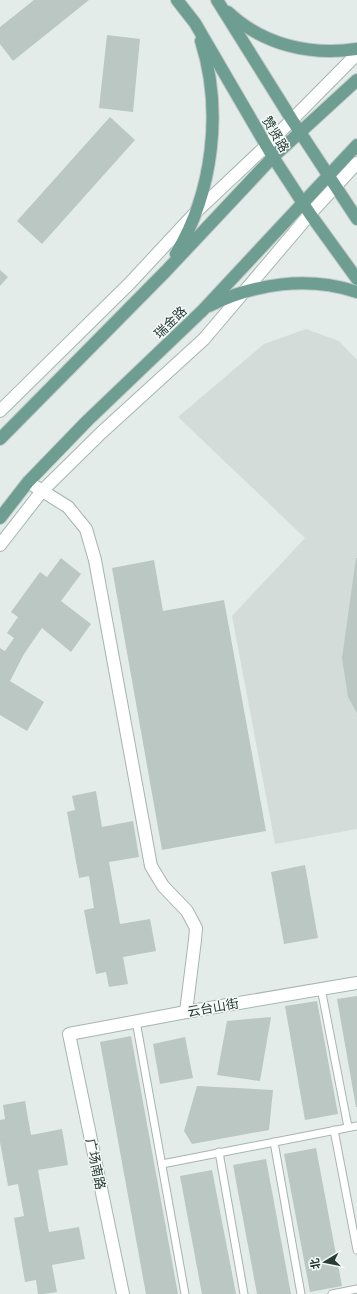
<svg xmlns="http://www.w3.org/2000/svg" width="357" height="1294" viewBox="0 0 357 1294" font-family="Lato,'Noto Sans SC',sans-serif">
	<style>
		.built { fill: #d3dcd8 }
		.building { fill: #bac7c2 }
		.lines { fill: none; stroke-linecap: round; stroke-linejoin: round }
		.lane-casing { stroke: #a7b4b0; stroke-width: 9 }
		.street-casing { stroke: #a7b4b0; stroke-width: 14 }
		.secondary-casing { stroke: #a4b7b0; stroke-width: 14 }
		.primary-casing { stroke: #c2c8c7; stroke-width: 14 }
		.lane { stroke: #fff; stroke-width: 7 }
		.street { stroke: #fff; stroke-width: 12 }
		.secondary { stroke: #fff; stroke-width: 12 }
		.primary { stroke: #6e9d91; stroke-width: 12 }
		.labels { text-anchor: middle; stroke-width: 3; stroke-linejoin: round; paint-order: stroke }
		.street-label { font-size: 13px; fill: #263c36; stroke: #f5f9f7 }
	</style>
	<rect width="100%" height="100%" fill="#e4ece9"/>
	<path class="built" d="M306,329L339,341L357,360V829L275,844L232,616L305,538L178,417L264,344Z"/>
	<g class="building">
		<path d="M34,0H89L13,61L0,44V27Z"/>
		<path d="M107,35L140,39L133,112L99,108Z"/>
		<path d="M110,117L135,140L42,244L17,221Z"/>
		<path d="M0,270L8,277L0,286Z"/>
		<path d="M61,558L81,574L61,601L91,624L71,652L42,628L24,654L10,681L44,702L27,731L0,715V648L5,651L14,638L7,633L18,617L11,612L40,572L47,577Z"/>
		<path d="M356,558H357V713L348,697L342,658Z"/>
		<path d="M154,560L163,611L224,600L266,831L162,850L112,568Z"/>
		<path d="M96,791L102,827L133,821L139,857L109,862L120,924L150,919L156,951L123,957L128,984L109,987L106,972L96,974L84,910L94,908L89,876L79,878L67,812L75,810L72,796Z"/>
		<path d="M305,865L318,938L284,944L271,872Z"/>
		<path d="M357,996V1107H356L337,999Z"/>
		<path d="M317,1001L338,1114L305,1120L285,1006Z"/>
		<path d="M271,1017L260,1081L217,1075L227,1021Z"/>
		<path d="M131,1036L178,1294H146L100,1042Z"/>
		<path d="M185,1037L193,1078L160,1084L153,1044Z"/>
		<path d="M197,1086L273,1090L269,1130L192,1144L184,1131Z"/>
		<path d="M25,1101L31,1135L62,1129L68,1165L38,1170L49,1232L79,1227L85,1259L52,1265L57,1292L44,1294H38L36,1280L25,1282L14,1218L24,1216L18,1184L8,1186L0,1142V1120L5,1119L3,1105Z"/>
		<path d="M316,1148L342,1286L310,1292L284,1154Z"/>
		<path d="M266,1159L291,1294H257L233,1165Z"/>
		<path d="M212,1170L236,1294H202L180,1176Z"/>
	</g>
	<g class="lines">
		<g class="lane-casing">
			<g id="lane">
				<path d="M321,988L348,1127"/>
				<path d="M136,1021L185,1294"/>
				<path d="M334,1130L357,1250"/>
				<path d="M274,1142L301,1294"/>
				<path d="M219,1152L244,1294"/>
				<path d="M162,1164L357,1126"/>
				<path d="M332,1294L357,1289"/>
			</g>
		</g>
		<g class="street-casing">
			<path id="street" d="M28,482L68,507L86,529L95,560L151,866L163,886L187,911L196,928L195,940L186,1012"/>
		</g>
		<g class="secondary-casing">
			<g id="secondary">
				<path d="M0,411L130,283L196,212L266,146L357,54"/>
				<path d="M0,545L42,491L101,433L204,339L310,214L357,163"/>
				<path d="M123,1294L69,1034L186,1012L357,983"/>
			</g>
		</g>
		<g class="primary-casing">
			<g id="primary">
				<path d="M177,0L195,23L273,157L310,214L357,279"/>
				<path d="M217,0L292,120L357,219"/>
				<path d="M228,12C263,45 311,56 357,49"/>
				<path d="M176,254C213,192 223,110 201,41"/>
				<path d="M209,306C255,283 308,276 357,292"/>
				<path d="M0,439L166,271L273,157L357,80"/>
				<path d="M0,518L28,482L87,421L203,310L357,145"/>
			</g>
		</g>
		<use href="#lane" class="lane"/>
		<use href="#street" class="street"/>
		<use href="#secondary" class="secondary"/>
		<use href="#primary" class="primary"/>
	</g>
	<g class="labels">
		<g class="street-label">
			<text transform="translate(276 134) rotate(59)" y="5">赞贤路</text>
			<text transform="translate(170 322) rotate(-44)" y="5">瑞金路</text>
			<text transform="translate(213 1007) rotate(-10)" y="5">云台山街</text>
			<text transform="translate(96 1164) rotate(78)" y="5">广场南路</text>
		</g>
	</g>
	<g transform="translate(325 1262) rotate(260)" stroke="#f5f9f7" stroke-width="3" paint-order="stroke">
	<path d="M0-3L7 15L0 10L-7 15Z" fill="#263c36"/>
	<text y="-6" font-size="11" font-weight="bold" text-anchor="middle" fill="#263c36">北</text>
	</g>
</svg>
